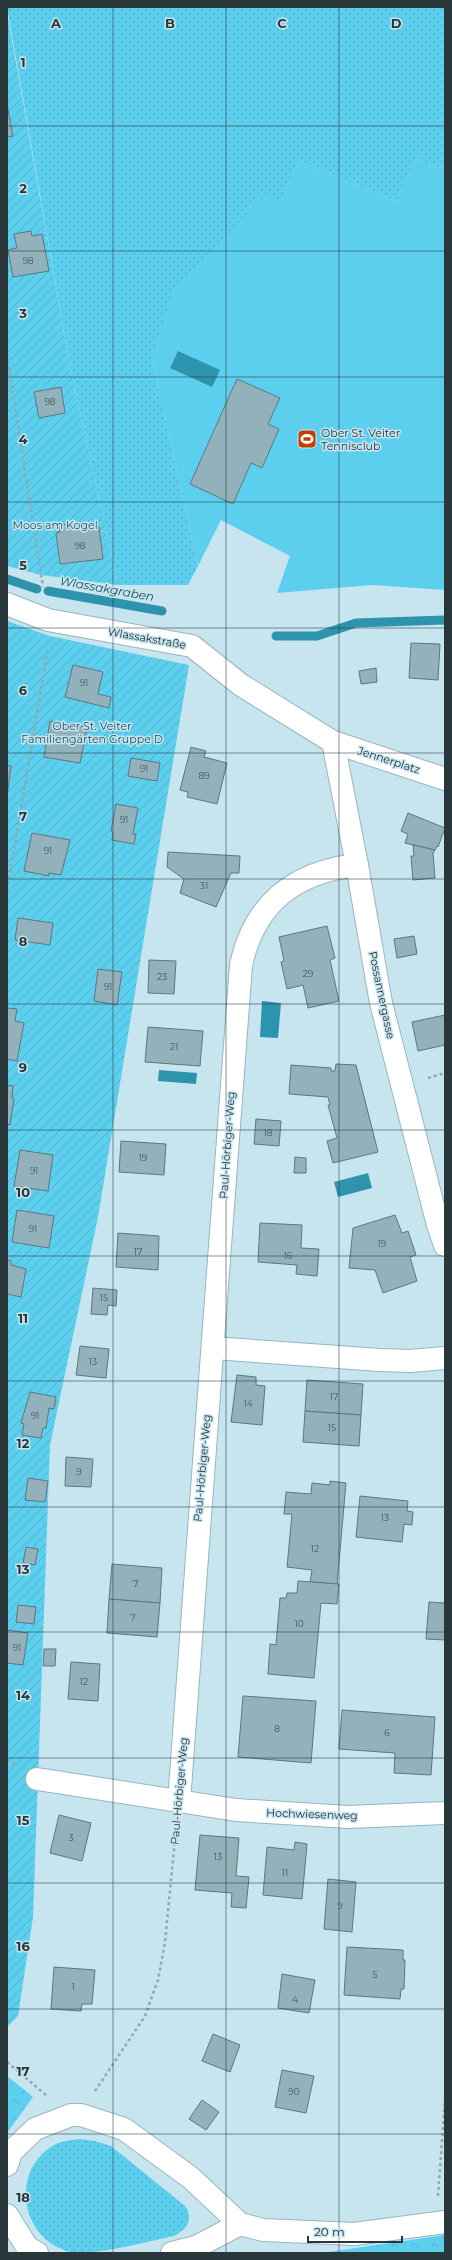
<svg xmlns="http://www.w3.org/2000/svg" width="452" height="2260" viewBox="0 0 452 2260" font-family="Montserrat,sans-serif">
	<style>
		.grass { fill: url(#grass-dots) }
		.forest { fill: url(#forest-crowns) }
		.garden { fill: url(#garden-furrows) }
		.pitch { fill: #5ccfee }
		.water { fill: #2e94ad }
		.lines { fill: none; stroke-linecap: round; stroke-linejoin: round }
		.stream { stroke: #2e94ad; stroke-width: 9 }
		.building { fill: #93b1bb; stroke: #5b7780 }
		.minor-casing { stroke: #97b6bf; stroke-width: 24 }
		.path { stroke: #90a9b0; stroke-width: 2.5; stroke-dasharray: 3 3; stroke-linecap: butt }
		.minor { stroke: #fff; stroke-width: 22 }
		.grid { fill: none; stroke: #29363a; stroke-width: 1; stroke-opacity: 0.55 }
		.labels { text-anchor: middle; stroke-width: 3; stroke-linejoin: round; paint-order: stroke }
		.number-label { font-size: 9px; fill: #44555a }
		.poi-label { font-size: 11px; fill: #29363a; stroke: #c6e5ef; text-anchor: start }
		.park-label { font-size: 11px; fill: #1a515f; stroke: #c6e5ef }
		.street-label { font-size: 11px; fill: #29363a; stroke: #c6e5ef }
		.water-label { font-size: 12px; font-style: italic; fill: #164d5b; stroke: #c6e5ef }
		.grid-label { font-size: 13px; text-anchor: middle; font-weight: bold; fill: #29363a; stroke: #c6e5ef; stroke-width: 3; stroke-linejoin: round; paint-order: stroke }
	</style>
	<defs>
		<pattern id="grass-dots" width="8" height="8" patternUnits="userSpaceOnUse"><rect width="8" height="8" fill="#5ccfee"/><path d="M2 2h.1M6 6h.1" fill="none" stroke="#50b2cd" stroke-width="1.8" stroke-linecap="round"/></pattern>
		<pattern id="forest-crowns" width="20" height="18" patternUnits="userSpaceOnUse"><rect width="20" height="18" fill="#5ccfee"/><path d="M2 6a3 3 0 1 1 6 0M12 15a3 3 0 1 1 6 0" fill="none" stroke="#50b2cd"/></pattern>
		<pattern id="garden-furrows" width="10" height="10" patternUnits="userSpaceOnUse"><rect width="10" height="10" fill="#5ccfee"/><path d="M-1 1l2-2M0 10L10 0M9 11l2-2" fill="none" stroke="#50b2cd"/></pattern>
	</defs>
	<rect width="100%" height="100%" fill="#c6e5ef"/>
	<g class="grass">
		<path d="M7,7H445V171L416,159L397,202L299,161L281,202L152,358L198,566L188,585H118L71,371Z"/>
		<path d="M80,2139L95,2141L111,2146L185,2206C194,2220 187,2229 174,2236C149,2241 86,2259 64,2250C21,2234 11,2173 51,2147C59,2141 71,2140 80,2139Z"/>
	</g>
	<g class="forest">
		<path d="M7,2076L33,2097L7,2133Z"/>
		<path d="M445,2235V2253H321Z"/>
	</g>
	<g class="garden">
		<path d="M7,12L71,371L118,585L41,575L7,566Z"/>
		<path d="M7,621L50,636L189,665L98,1217L50,1445L33,1917L18,2016L7,2027Z"/>
	</g>
	<path class="pitch" d="M416,159L445,171V590L372,585L277,593L290,556L221,520L198,566L152,358L172,294L264,195L281,202L299,161L397,202Z"/>
	<g class="water">
		<path d="M178,351L220,370L212,387L170,368Z"/>
		<path d="M262,1001L281,1003L278,1038L260,1037Z"/>
		<path d="M159,1070L197,1073L196,1084L158,1081Z"/>
		<path d="M368,1173L372,1188L338,1197L334,1182Z"/>
	</g>
	<g class="lines">
		<g class="stream">
			<path d="M7,579L37,589"/>
			<path d="M48,591L162,611"/>
			<path d="M276,636H317L356,623L445,620"/>
		</g>
	</g>
	<g class="building">
		<path d="M7,104L13,136L7,137Z"/>
		<path d="M31,231L32,236L42,234L49,271L13,277L8,250L17,248L14,234Z"/>
		<path d="M237,379L280,398L268,424L279,429L262,468L251,463L233,504L190,484Z"/>
		<path d="M61,387L65,413L39,418L34,392Z"/>
		<path d="M81,523L82,530L99,527L103,559L60,564L56,533L60,532L59,525Z"/>
		<path d="M411,643L440,644L438,680L409,678Z"/>
		<path d="M73,665L103,672L98,694L111,697L109,708L65,697Z"/>
		<path d="M376,668L377,682L361,684L359,671Z"/>
		<path d="M50,721L87,727L80,763L44,757Z"/>
		<path d="M191,747L206,751L204,757L227,763L217,804L187,797L188,792L180,790Z"/>
		<path d="M131,758L160,763L157,781L128,776Z"/>
		<path d="M7,765L11,766L7,796Z"/>
		<path d="M116,804L138,808L133,834H136L134,844L112,840L113,832L111,831Z"/>
		<path d="M408,813L445,828L438,847L437,846L435,850L405,843L408,834L401,831Z"/>
		<path d="M32,833L70,840L61,875L49,873V876L24,871Z"/>
		<path d="M413,845L435,850L433,853L435,878L413,880L411,856H414Z"/>
		<path d="M168,852L240,856L239,873H231L216,907L180,893L184,879L167,867Z"/>
		<path d="M18,918L53,923L50,945L15,940Z"/>
		<path d="M327,926L335,958L330,960L339,1001L308,1008L303,985L287,989L281,962L284,961L279,937Z"/>
		<path d="M414,936L417,954L397,958L394,939Z"/>
		<path d="M149,960L176,961L174,994L148,993Z"/>
		<path d="M98,969L122,972L117,1005L94,1001Z"/>
		<path d="M7,1008L17,1009L15,1021L24,1023L17,1061L7,1059Z"/>
		<path d="M445,1015V1045L418,1051L412,1022Z"/>
		<path d="M148,1027L203,1031L200,1066L145,1062Z"/>
		<path d="M336,1064L356,1065L378,1152L333,1163L327,1141L337,1138L328,1105H330L328,1097L289,1094L291,1065L331,1068V1071H335Z"/>
		<path d="M7,1085L13,1086L12,1098L14,1099L10,1125L7,1124Z"/>
		<path d="M256,1119L281,1121L279,1146L254,1144Z"/>
		<path d="M121,1141L166,1144L164,1175L119,1172Z"/>
		<path d="M20,1150L53,1155L48,1191L14,1186Z"/>
		<path d="M295,1157L306,1158V1173H294Z"/>
		<path d="M17,1210L54,1216L49,1248L12,1242Z"/>
		<path d="M395,1215L402,1233L408,1231L416,1255L410,1257L417,1281L383,1293L375,1270L349,1268L353,1228Z"/>
		<path d="M260,1223L302,1225L301,1248L319,1249L317,1276L296,1274L297,1265L258,1262Z"/>
		<path d="M118,1233L159,1236L158,1270L116,1267Z"/>
		<path d="M7,1260L11,1261V1265L26,1269L21,1297L7,1294Z"/>
		<path d="M93,1288L117,1290L116,1306L108,1305L107,1315L91,1314Z"/>
		<path d="M80,1346L109,1349L106,1378L76,1375Z"/>
		<path d="M237,1375L256,1377V1385L265,1386L262,1425L231,1422Z"/>
		<path d="M307,1380L363,1384L361,1415L305,1411Z"/>
		<path d="M30,1392L56,1397L54,1409L49,1408L46,1428H43L41,1438L22,1435L24,1424L21,1423Z"/>
		<path d="M305,1411L361,1415L359,1446L303,1442Z"/>
		<path d="M66,1457L93,1459L91,1487L65,1486Z"/>
		<path d="M28,1478L48,1481L45,1502L25,1500Z"/>
		<path d="M330,1481L346,1483L337,1584L310,1582L312,1570L287,1567L292,1514H284L286,1492L311,1494L312,1483L330,1485Z"/>
		<path d="M360,1496L408,1501L407,1511L413,1512L412,1525L404,1524L402,1542L356,1537Z"/>
		<path d="M26,1547L38,1549L35,1565L23,1563Z"/>
		<path d="M112,1564L162,1568L160,1603L109,1599Z"/>
		<path d="M298,1581L339,1584L337,1604L321,1603L314,1678L268,1674L270,1644L276,1645L280,1598H286L287,1593H297Z"/>
		<path d="M109,1599L160,1603L157,1637L107,1633Z"/>
		<path d="M429,1602L445,1603V1640L426,1639Z"/>
		<path d="M18,1605L36,1607L34,1624L16,1622Z"/>
		<path d="M7,1630L28,1633L23,1665L7,1663Z"/>
		<path d="M44,1649H56L55,1666H43Z"/>
		<path d="M71,1662L100,1664L98,1701L68,1699Z"/>
		<path d="M243,1696L316,1701L311,1763L238,1757Z"/>
		<path d="M342,1710L435,1717L431,1775L394,1773L395,1753L339,1749Z"/>
		<path d="M59,1815L91,1823L82,1861L50,1853Z"/>
		<path d="M200,1835L239,1838L236,1876L249,1877L246,1908L231,1907L232,1893L195,1890Z"/>
		<path d="M295,1842L307,1844L302,1899L263,1895L267,1847L294,1850Z"/>
		<path d="M328,1879L356,1882L352,1932L324,1929Z"/>
		<path d="M347,1947L403,1950V1960H405L404,1989H401L400,1999L344,1995Z"/>
		<path d="M54,1967L95,1970L92,2004H82L81,2011L51,2009Z"/>
		<path d="M282,1974L315,1980L309,2013L278,2008Z"/>
		<path d="M213,2034L240,2045L230,2072L202,2061Z"/>
		<path d="M282,2070L314,2076L306,2113L275,2107Z"/>
		<path d="M202,2100L219,2112L206,2130L189,2119Z"/>
	</g>
	<g class="lines">
		<g class="minor-casing">
			<g id="minor">
				<path d="M7,604L48,620L192,646L241,685L333,742L445,779"/>
				<path d="M333,742L357,865L381,1003L438,1225L445,1245"/>
				<path d="M213,1348L380,1360L410,1361L445,1358"/>
				<path d="M37,1779L236,1810L348,1817L445,1813"/>
				<path d="M179,1802C198,1523 221,1244 241,965C255,902 295,872 357,865"/>
				<path d="M7,2165L11,2152L35,2129L71,2115H81L124,2129L191,2178L240,2224L263,2230L354,2234L445,2222"/>
				<path d="M7,2215L27,2247L37,2253"/>
				<path d="M172,2253L196,2247L240,2224"/>
			</g>
		</g>
		<g class="path">
			<path d="M7,355L43,587"/>
			<path d="M7,890L48,648"/>
			<path d="M428,1078L445,1073"/>
			<path d="M7,1760L15,1765"/>
			<path d="M7,2062L46,2095"/>
			<path d="M95,2091L145,2016L158,1980L165,1942L176,1829"/>
			<path d="M438,2196L445,2099"/>
		</g>
		<use href="#minor" class="minor"/>
	</g>
	<path class="grid" d="M113,7V2253M226,7V2253M339,7V2253M7,126H445M7,251H445M7,377H445M7,502H445M7,628H445M7,753H445M7,879H445M7,1004H445M7,1130H445M7,1256H445M7,1381H445M7,1507H445M7,1632H445M7,1758H445M7,1883H445M7,2009H445M7,2134H445"/>
	<defs>
		<g id="stadium-square" transform="scale(1)"><rect x="-9" y="-9" width="18" height="18" rx="4" fill="#c53f02" stroke="#c6e5ef"/><path d="M0-5a6.5 5 0 1 0 0 10a6.5 5 0 1 0 0-10ZM-3.5-1.8h7v3.6h-7Z" fill="#fff"/></g>
	</defs>
	<g fill-rule="evenodd">
		<use href="#stadium-square" x="307" y="439"/>
	</g>
	<g class="labels">
		<g class="number-label">
			<text x="28" y="264">98</text>
			<text x="50" y="405">98</text>
			<text x="80" y="549">98</text>
			<text x="84" y="686">91</text>
			<text x="144" y="772">91</text>
			<text x="204" y="779">89</text>
			<text x="124" y="823">91</text>
			<text x="48" y="854">91</text>
			<text x="204" y="889">31</text>
			<text x="308" y="977">29</text>
			<text x="162" y="980">23</text>
			<text x="108" y="990">91</text>
			<text x="174" y="1050">21</text>
			<text x="268" y="1136">18</text>
			<text x="143" y="1161">19</text>
			<text x="34" y="1174">91</text>
			<text x="33" y="1232">91</text>
			<text x="382" y="1247">19</text>
			<text x="138" y="1255">17</text>
			<text x="288" y="1259">16</text>
			<text x="104" y="1301">15</text>
			<text x="93" y="1365">13</text>
			<text x="334" y="1400">17</text>
			<text x="248" y="1407">14</text>
			<text x="35" y="1419">91</text>
			<text x="332" y="1431">15</text>
			<text x="79" y="1475">9</text>
			<text x="385" y="1521">13</text>
			<text x="315" y="1552">12</text>
			<text x="136" y="1587">7</text>
			<text x="133" y="1621">7</text>
			<text x="299" y="1627">10</text>
			<text x="17" y="1651">91</text>
			<text x="84" y="1685">12</text>
			<text x="277" y="1732">8</text>
			<text x="387" y="1736">6</text>
			<text x="71" y="1841">3</text>
			<text x="218" y="1860">13</text>
			<text x="285" y="1876">11</text>
			<text x="340" y="1909">9</text>
			<text x="375" y="1978">5</text>
			<text x="73" y="1990">1</text>
			<text x="295" y="2003">4</text>
			<text x="294" y="2095">90</text>
		</g>
		<g class="poi-label">
			<text x="321" y="437">Ober St. Veiter<tspan x="321" dy="13">Tennisclub</tspan></text>
		</g>
		<g class="park-label">
			<text x="55" y="529">Moos am Kogel</text>
			<text x="92" y="730">Ober St. Veiter<tspan x="92" dy="13">Familiengärten Gruppe D</tspan></text>
		</g>
		<g class="street-label">
			<text transform="translate(147 638) rotate(10)" y="4">Wlassakstraße</text>
			<text transform="translate(389 760) rotate(18)" y="4">Jennerplatz</text>
			<text transform="translate(382 995) rotate(78)" y="4">Possannergasse</text>
			<text transform="translate(227 1145) rotate(-86)" y="4">Paul-Hörbiger-Weg</text>
			<text transform="translate(202 1468) rotate(-85)" y="4">Paul-Hörbiger-Weg</text>
			<text transform="translate(179 1791) rotate(-85)" y="4">Paul-Hörbiger-Weg</text>
			<text transform="translate(312 1814) rotate(2)" y="4">Hochwiesenweg</text>
		</g>
		<g class="water-label">
			<text transform="translate(107 589) rotate(10)" y="4">Wlassakgraben</text>
		</g>
	</g>
	<g class="grid-label">
		<text x="56" y="28">A</text>
		<text x="170" y="28">B</text>
		<text x="282" y="28">C</text>
		<text x="396" y="28">D</text>
		<text x="23" y="67">1</text>
		<text x="23" y="193">2</text>
		<text x="23" y="318">3</text>
		<text x="23" y="444">4</text>
		<text x="23" y="570">5</text>
		<text x="23" y="695">6</text>
		<text x="23" y="821">7</text>
		<text x="23" y="946">8</text>
		<text x="23" y="1072">9</text>
		<text x="23" y="1197">10</text>
		<text x="23" y="1323">11</text>
		<text x="23" y="1448">12</text>
		<text x="23" y="1574">13</text>
		<text x="23" y="1700">14</text>
		<text x="23" y="1825">15</text>
		<text x="23" y="1951">16</text>
		<text x="23" y="2076">17</text>
		<text x="23" y="2202">18</text>
	</g>
	<rect width="452" height="2260" fill="none" stroke="#29363a" stroke-width="16"/>
	<path d="M308 2236v6h94v-6" fill="none" stroke="#29363a" stroke-width="2"/>
	<text x="314" y="2236" font-size="12" fill="#29363a" stroke="#c6e5ef" stroke-width="3" paint-order="stroke">20 m</text>
</svg>
